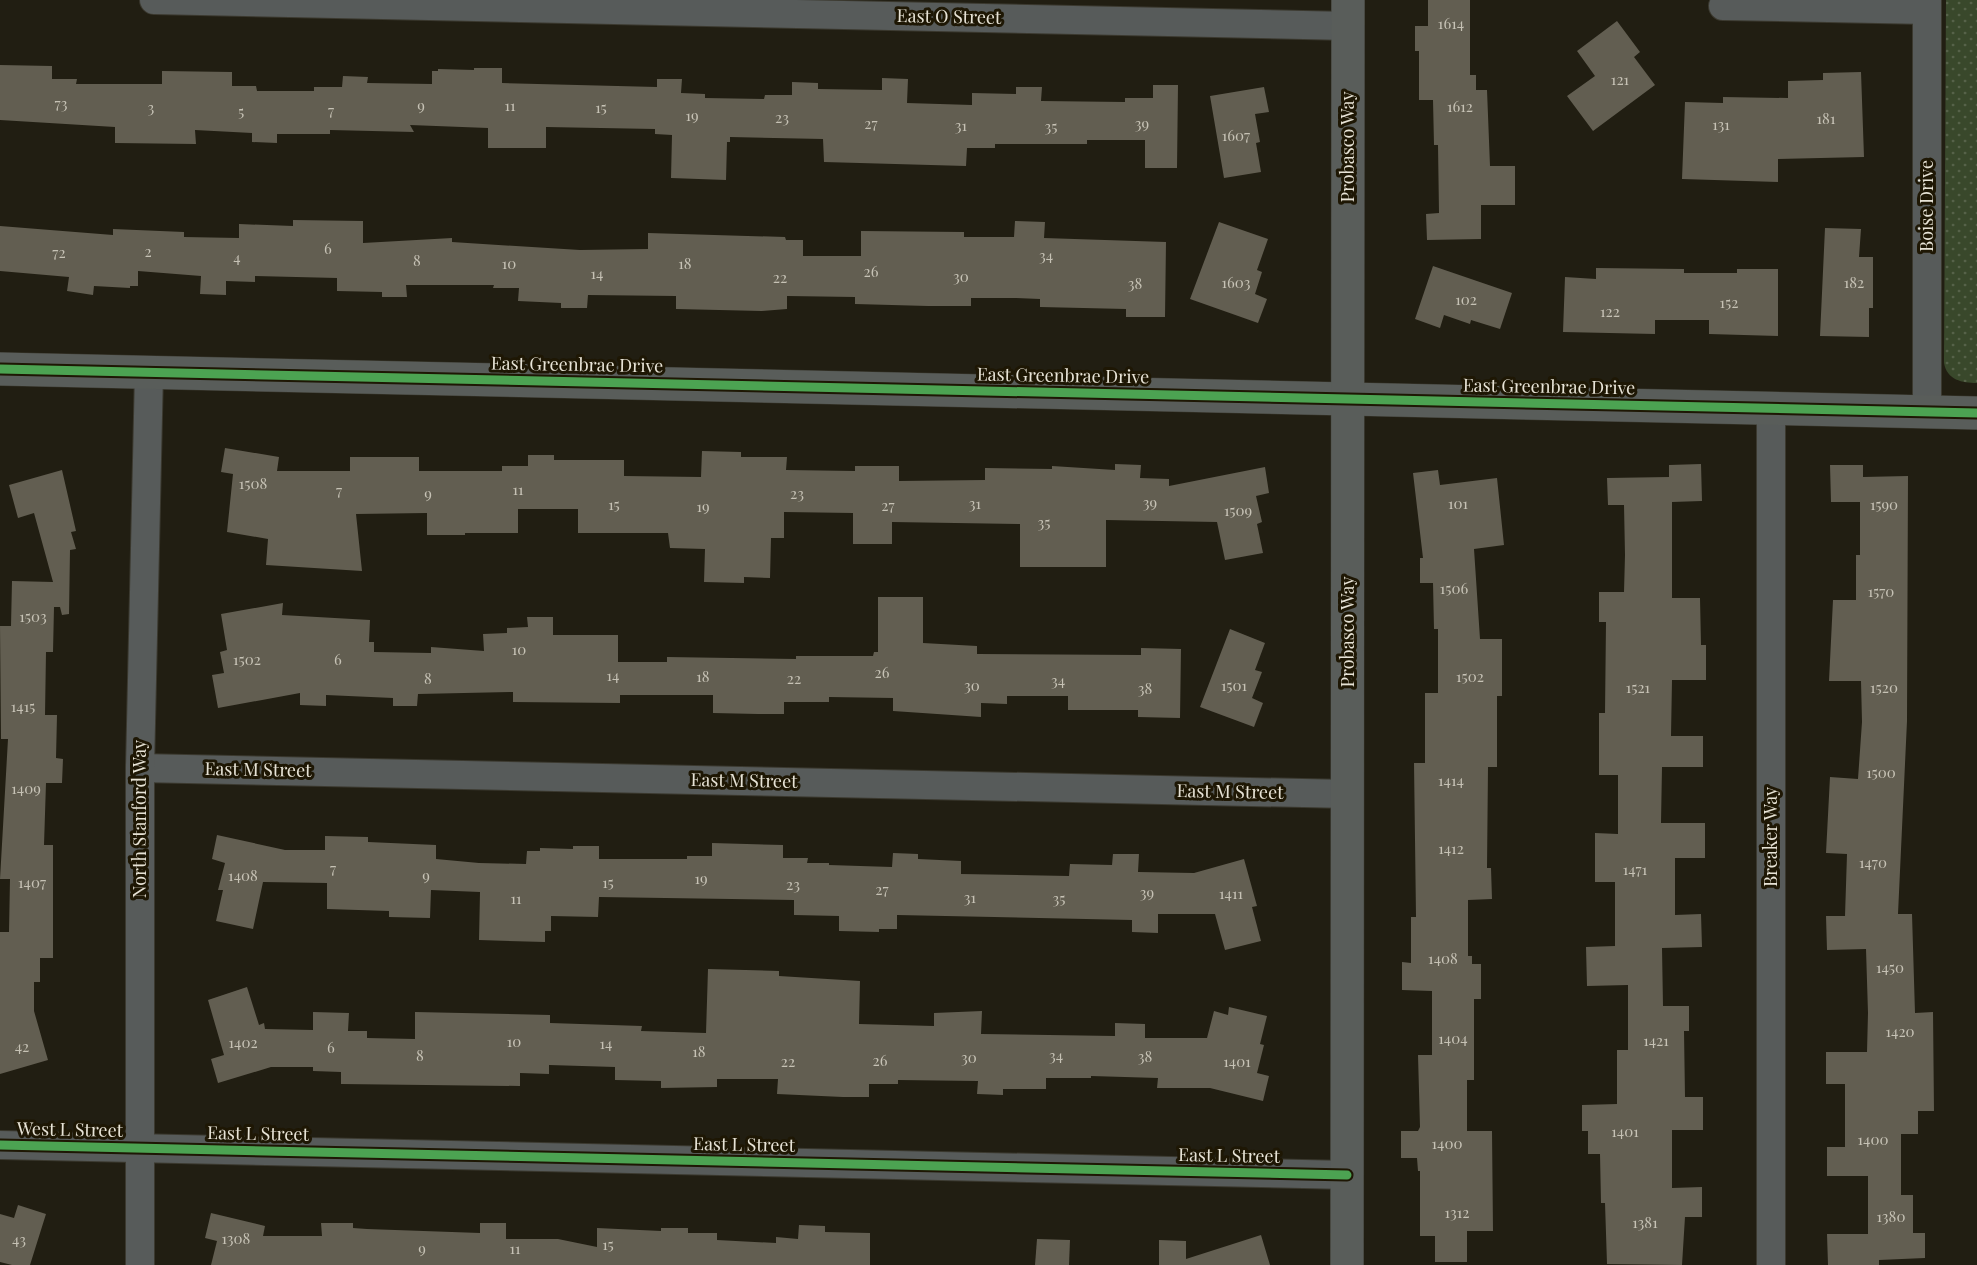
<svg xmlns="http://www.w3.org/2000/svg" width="1977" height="1265" viewBox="0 0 1977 1265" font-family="'Playfair Display',serif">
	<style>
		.grass { fill: url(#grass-dots) }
		.building { fill: #625e51 }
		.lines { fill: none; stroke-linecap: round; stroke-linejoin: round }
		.street-casing { stroke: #3b392f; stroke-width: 30 }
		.secondary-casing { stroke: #3b392f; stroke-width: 34 }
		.street { stroke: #575b5a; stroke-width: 28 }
		.secondary { stroke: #595d5a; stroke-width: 33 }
		.cycleway-casing { stroke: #1e1704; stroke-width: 13 }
		.cycleway { stroke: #4ca352; stroke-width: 9 }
		.labels { text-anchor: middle; stroke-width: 6; stroke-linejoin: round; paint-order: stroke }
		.number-label { font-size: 15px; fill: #c6c2b5 }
		.street-label { font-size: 18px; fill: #e7e3d6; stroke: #1e1704 }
	</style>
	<defs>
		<pattern id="grass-dots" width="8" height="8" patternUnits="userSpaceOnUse" patternTransform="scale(1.5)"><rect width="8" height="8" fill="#39482b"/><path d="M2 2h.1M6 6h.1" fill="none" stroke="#566249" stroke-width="1.8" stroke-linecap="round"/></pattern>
	</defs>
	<rect width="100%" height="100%" fill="#211e12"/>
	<path class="grass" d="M1946,0H1977V383C1962,383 1947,380 1944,363Z"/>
	<g class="building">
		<path d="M1428,0H1470V75H1476V90H1487L1490,166H1515V205H1481V239L1427,240L1426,214L1439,213L1438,145H1434L1433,100H1419V51H1415V26H1428Z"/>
		<path d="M1617,21L1640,52L1634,57L1655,85L1593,131L1567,96L1595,76L1577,51Z"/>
		<path d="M0,65L52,66V79H77L76,84H162V71L232,72V86H256L257,91H314V87H342L343,76L368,77L367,83L432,84V71H438V69L474,70V68H502V83L657,87V79H682L681,93L705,94V98L764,99L765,95H792V82L818,83V89L882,90V78L908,79L907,103L972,105V93L1016,94V87H1042L1041,101L1125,102V98H1153V85H1178L1177,168H1145V140H1087V144H995V148H967L966,166L824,162L823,139L730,137V142H727L726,180L671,178L672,135L655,134V129L546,127V148H488V128L410,125L414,132L330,130V134H277V143L252,142V133L195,130L196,144L115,143V127L0,120Z"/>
		<path d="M1861,72L1864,157L1778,159V182L1682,179L1685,102L1723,103V97L1788,98V81L1823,80V73Z"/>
		<path d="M1264,87L1269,112L1255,114L1260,142L1256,143L1261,172L1224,178L1210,96Z"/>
		<path d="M293,220L363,221V243L452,238V242L580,250L648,249V233L785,237L786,240H803V256H861V231L964,232V237H1014L1015,221L1045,222L1044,238L1166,242L1165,317H1126V309L1040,307V299L1015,298H971V306H928L855,304V297L787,296V309L762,311L676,309V296L588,295L587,308H561V303L518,301L519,288H493L494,285H406L407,297H382V292L337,291V278L255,276V282L226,281V295L200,294L201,276L138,271V286H130V288L94,286L93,295L67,291L69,277L0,271V226L113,235V229L184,232V237L239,238V224L293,226Z"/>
		<path d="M1219,222L1268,239L1257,270L1262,272L1255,294L1267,299L1258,323L1190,299Z"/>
		<path d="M1825,228L1861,229L1859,257H1873V308H1869V337L1820,336Z"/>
		<path d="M1433,266L1512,293L1500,329L1471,320L1470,324L1444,315L1440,328L1415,319Z"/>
		<path d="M1596,268L1684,269V273H1737V269H1778V336L1709,334V320H1655V334L1563,332L1565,277L1596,279Z"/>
		<path d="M225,448L279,457L277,471H350V457H419V471H502V466H528V455H554V460H624V476L701,477L702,451L741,452V457H787L786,470L855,471V466H899V481L985,480V468L1052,469V466L1115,470V464L1141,465L1140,478L1169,479V486L1265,467L1269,493L1256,496L1262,522L1257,524L1263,553L1225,560L1217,522L1106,520V567H1020V524L892,522V544H853V513L784,512V538H771L770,578L744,577V583L704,582L705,549L670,548L668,533H578V509H518V533H465V535H427V513L356,514L362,571L266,565L268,539L227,532L233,474L221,472Z"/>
		<path d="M1701,464L1702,501L1672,502V598H1700L1701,645H1706V680H1672L1671,736H1703V767H1662L1661,823H1705V858H1675V915L1701,914L1702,947L1662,948L1663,1006H1689V1031H1684L1685,1097H1703V1130H1672V1188L1702,1187V1217H1685L1682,1265L1607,1264L1605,1203H1601L1600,1154H1588V1131H1582V1105L1617,1104V1050H1628V985L1587,986L1586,947L1615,946V882H1595V833L1618,834V775H1599V713H1605L1606,622H1599V592H1624L1625,555L1624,505H1608L1607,478L1669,477V465Z"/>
		<path d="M1830,465H1863V477L1908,476L1907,721L1898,914H1912L1915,1013L1933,1012L1934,1111H1918V1134H1901V1195H1913V1233H1925V1258L1879,1260V1265H1828L1827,1234H1868V1176H1827V1147H1845V1084H1826V1052H1867L1868,1013L1866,949L1827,950L1826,916H1845L1847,854L1826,853L1830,777L1858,779L1862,722L1861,681H1829L1833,600H1856V555H1860V502H1831Z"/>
		<path d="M62,470L76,531L71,532L76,549L70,550L69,614L62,615L60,607H54L53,652H46L45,715H57L56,758L63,759L62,783H46L44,845H53V958H40V982H34V1011L48,1060L0,1074V932H9L10,879H0L8,739H1L0,626H11L12,581L53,582L34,513L18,518L9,485Z"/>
		<path d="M1438,470L1440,485L1497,478L1504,545L1474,549L1480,639H1502V696H1497V767H1488L1487,868H1491L1492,899L1468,900V956H1472V964H1481V999H1474V1080H1467V1131H1492L1493,1231H1467V1262H1435V1236H1420V1171H1418L1417,1158H1401V1131H1418L1420,1127L1418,1055H1432V991L1402,990V962L1411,963V917H1416L1414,763H1425V693H1438V629H1434L1433,583H1420V558H1423L1413,473Z"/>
		<path d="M878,597H923V643L977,646V654L1141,655V648L1181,649L1180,718L1138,717V710H1068V696H1007V704L981,703V717L893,711V698L829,697V702H784V714H758L713,713V695H620V703L513,702V692L418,694L417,706H393V698L326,695V706L300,705V693L218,708L212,675L224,673L220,652L227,650L221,614L283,603L282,615L370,620L369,642H374V652L431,653V647L484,651L483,634L507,633V628L528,627L527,617H553V635H618V662H667V657L796,659V656H873L874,652H878Z"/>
		<path d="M1230,629L1265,643L1255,670L1262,672L1252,698L1263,703L1254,727L1200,707Z"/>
		<path d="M217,835L285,850H325V836L368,837V842L436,845V859L479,863L526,864L527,851H540V848L573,849V846H599V859H687V856H712V843L783,845V858H808L807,863H829V865L892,867L893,853L918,854V859L961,861V874L1069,876L1070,864L1112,865L1113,854H1139L1138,872L1194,873L1244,859L1257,906L1252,907L1261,941L1225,950L1215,914H1158V933L1132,932V920L897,915V929H879V932L839,931V916L794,915V900L599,897L598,917L551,916V931H545V942L479,940L480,892L431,890L430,918L389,917V911L327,909V883L263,882L253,929L216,921L223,890H218L225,863L212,859Z"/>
		<path d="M708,969L779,971V976L860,981L859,1024L934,1026V1013L982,1011L981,1034L1115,1036V1023L1145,1024V1038H1207L1214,1011L1228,1015L1229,1007L1267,1016L1260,1044L1264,1045L1257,1073L1269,1076L1263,1101L1210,1088H1157L1158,1078L1091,1076V1078H1046V1089H1003V1095L977,1094L978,1081L898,1080V1084H869V1097H843L777,1094L778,1079H717V1087L661,1088V1081L615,1080V1067L549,1065V1074L520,1073V1086L341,1084V1072L313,1071V1067H271L218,1083L211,1059L224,1055L208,1000L247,987L259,1025L264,1023L265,1029L313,1030V1012L349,1013L348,1031H367V1038L415,1039V1012L550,1015V1023L642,1026L641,1031L706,1033Z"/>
		<path d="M18,1205L46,1214L30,1265H12L0,1262V1214L14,1218Z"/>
		<path d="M211,1213L265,1226L263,1236H322L321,1223H353V1228L367,1229L480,1233V1223H506V1239H558L597,1247V1228L661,1231V1228H688V1233H717V1240L776,1243V1237L798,1239L799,1225L825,1226V1232L870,1233V1265H211L217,1241L205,1238Z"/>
		<path d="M1261,1235L1270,1265H1186V1262V1265H1159V1240L1186,1241V1259Z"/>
		<path d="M1037,1239L1070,1240L1069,1265H1035Z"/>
	</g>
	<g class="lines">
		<g class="street-casing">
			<g id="street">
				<path d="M154,0L1348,26"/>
				<path d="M1723,6L1927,10"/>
				<path d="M1771,409V1265"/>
				<path d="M1927,412V0"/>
				<path d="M140,768L1347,794"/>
				<path d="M0,1145L1347,1175"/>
				<path d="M140,1265V768L149,372"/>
			</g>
		</g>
		<g class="secondary-casing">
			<g id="secondary">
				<path d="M0,369L1977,413"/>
				<path d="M1347,1265L1348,0"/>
			</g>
		</g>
		<use href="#street" class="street"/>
		<use href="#secondary" class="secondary"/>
		<g class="cycleway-casing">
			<g id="cycleway">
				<path d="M0,369L1977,413"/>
				<path d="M0,1145L1347,1175"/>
			</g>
		</g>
		<use href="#cycleway" class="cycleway"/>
	</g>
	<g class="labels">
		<g class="number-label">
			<text x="1451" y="29">1614</text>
			<text x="1620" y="85">121</text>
			<text x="61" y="109">73</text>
			<text x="421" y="111">9</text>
			<text x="510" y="111">11</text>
			<text x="1460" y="112">1612</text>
			<text x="151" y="113">3</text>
			<text x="601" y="113">15</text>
			<text x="331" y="116">7</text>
			<text x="241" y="117">5</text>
			<text x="692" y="121">19</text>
			<text x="782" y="123">23</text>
			<text x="1826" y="124">181</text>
			<text x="871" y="129">27</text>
			<text x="1142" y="129">39</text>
			<text x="1721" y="130">131</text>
			<text x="961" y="131">31</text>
			<text x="1051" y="132">35</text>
			<text x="1236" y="141">1607</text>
			<text x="328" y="254">6</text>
			<text x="148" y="257">2</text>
			<text x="59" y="258">72</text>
			<text x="1046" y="261">34</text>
			<text x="237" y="263">4</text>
			<text x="417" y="266">8</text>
			<text x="509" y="269">10</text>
			<text x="685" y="269">18</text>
			<text x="871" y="277">26</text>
			<text x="597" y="279">14</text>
			<text x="961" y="282">30</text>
			<text x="780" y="283">22</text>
			<text x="1236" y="288">1603</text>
			<text x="1854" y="288">182</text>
			<text x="1135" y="289">38</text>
			<text x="1466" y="305">102</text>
			<text x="1729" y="308">152</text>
			<text x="1610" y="317">122</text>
			<text x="253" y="489">1508</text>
			<text x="518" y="495">11</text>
			<text x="339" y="496">7</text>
			<text x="428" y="499">9</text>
			<text x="797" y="499">23</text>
			<text x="1150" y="508">39</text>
			<text x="975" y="509">31</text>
			<text x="1458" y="509">101</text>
			<text x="614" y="510">15</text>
			<text x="1884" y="510">1590</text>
			<text x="888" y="511">27</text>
			<text x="703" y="512">19</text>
			<text x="1238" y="516">1509</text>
			<text x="1044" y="528">35</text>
			<text x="1454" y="594">1506</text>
			<text x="1881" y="597">1570</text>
			<text x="33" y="622">1503</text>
			<text x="519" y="655">10</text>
			<text x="247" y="665">1502</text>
			<text x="338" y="665">6</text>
			<text x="882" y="678">26</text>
			<text x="613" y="681">14</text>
			<text x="703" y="682">18</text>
			<text x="1470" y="682">1502</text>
			<text x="428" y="684">8</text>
			<text x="794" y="684">22</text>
			<text x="1058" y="686">34</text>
			<text x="972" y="691">30</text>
			<text x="1234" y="691">1501</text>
			<text x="1638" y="693">1521</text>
			<text x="1884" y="693">1520</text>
			<text x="1145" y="694">38</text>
			<text x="23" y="712">1415</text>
			<text x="1881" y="778">1500</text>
			<text x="1451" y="786">1414</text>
			<text x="26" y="794">1409</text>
			<text x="1451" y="854">1412</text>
			<text x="1873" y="868">1470</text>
			<text x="333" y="874">7</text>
			<text x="1635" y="875">1471</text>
			<text x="243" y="881">1408</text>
			<text x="426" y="881">9</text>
			<text x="701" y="884">19</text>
			<text x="32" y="888">1407</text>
			<text x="608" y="888">15</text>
			<text x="793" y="890">23</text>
			<text x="882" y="895">27</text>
			<text x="1147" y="898">39</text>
			<text x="1231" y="899">1411</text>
			<text x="970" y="903">31</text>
			<text x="516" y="904">11</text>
			<text x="1059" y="904">35</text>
			<text x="1443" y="964">1408</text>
			<text x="1890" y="973">1450</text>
			<text x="1900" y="1037">1420</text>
			<text x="1453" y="1044">1404</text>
			<text x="1656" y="1046">1421</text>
			<text x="514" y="1047">10</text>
			<text x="243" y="1048">1402</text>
			<text x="606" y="1049">14</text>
			<text x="22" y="1052">42</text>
			<text x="331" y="1053">6</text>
			<text x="699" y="1057">18</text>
			<text x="420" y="1061">8</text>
			<text x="1056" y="1061">34</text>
			<text x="1145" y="1062">38</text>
			<text x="969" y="1063">30</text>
			<text x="880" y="1066">26</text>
			<text x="788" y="1067">22</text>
			<text x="1237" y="1067">1401</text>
			<text x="1625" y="1137">1401</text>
			<text x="1873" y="1145">1400</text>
			<text x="1447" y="1149">1400</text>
			<text x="1457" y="1218">1312</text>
			<text x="1891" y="1222">1380</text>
			<text x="1645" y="1228">1381</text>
			<text x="236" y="1244">1308</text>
			<text x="19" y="1245">43</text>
			<text x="608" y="1250">15</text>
			<text x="422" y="1254">9</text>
			<text x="515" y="1254">11</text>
		</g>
		<g class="street-label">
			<text transform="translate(949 17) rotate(1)" y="6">East O Street</text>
			<text transform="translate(1348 147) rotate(-90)" y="6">Probasco Way</text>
			<text transform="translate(1927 206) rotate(-90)" y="6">Boise Drive</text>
			<text transform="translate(577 365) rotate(1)" y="6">East Greenbrae Drive</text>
			<text transform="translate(1063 376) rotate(1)" y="6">East Greenbrae Drive</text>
			<text transform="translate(1549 387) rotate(1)" y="6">East Greenbrae Drive</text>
			<text transform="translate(1348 632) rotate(-90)" y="6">Probasco Way</text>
			<text transform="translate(258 770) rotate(1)" y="6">East M Street</text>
			<text transform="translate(744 781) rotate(1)" y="6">East M Street</text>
			<text transform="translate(1230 792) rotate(1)" y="6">East M Street</text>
			<text transform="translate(140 819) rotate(-90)" y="6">North Stanford Way</text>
			<text transform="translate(1771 837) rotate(-90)" y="6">Breaker Way</text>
			<text transform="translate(70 1130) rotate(1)" y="6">West L Street</text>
			<text transform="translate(258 1134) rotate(1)" y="6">East L Street</text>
			<text transform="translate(744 1145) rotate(1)" y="6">East L Street</text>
			<text transform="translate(1229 1156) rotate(1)" y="6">East L Street</text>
		</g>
	</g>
</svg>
